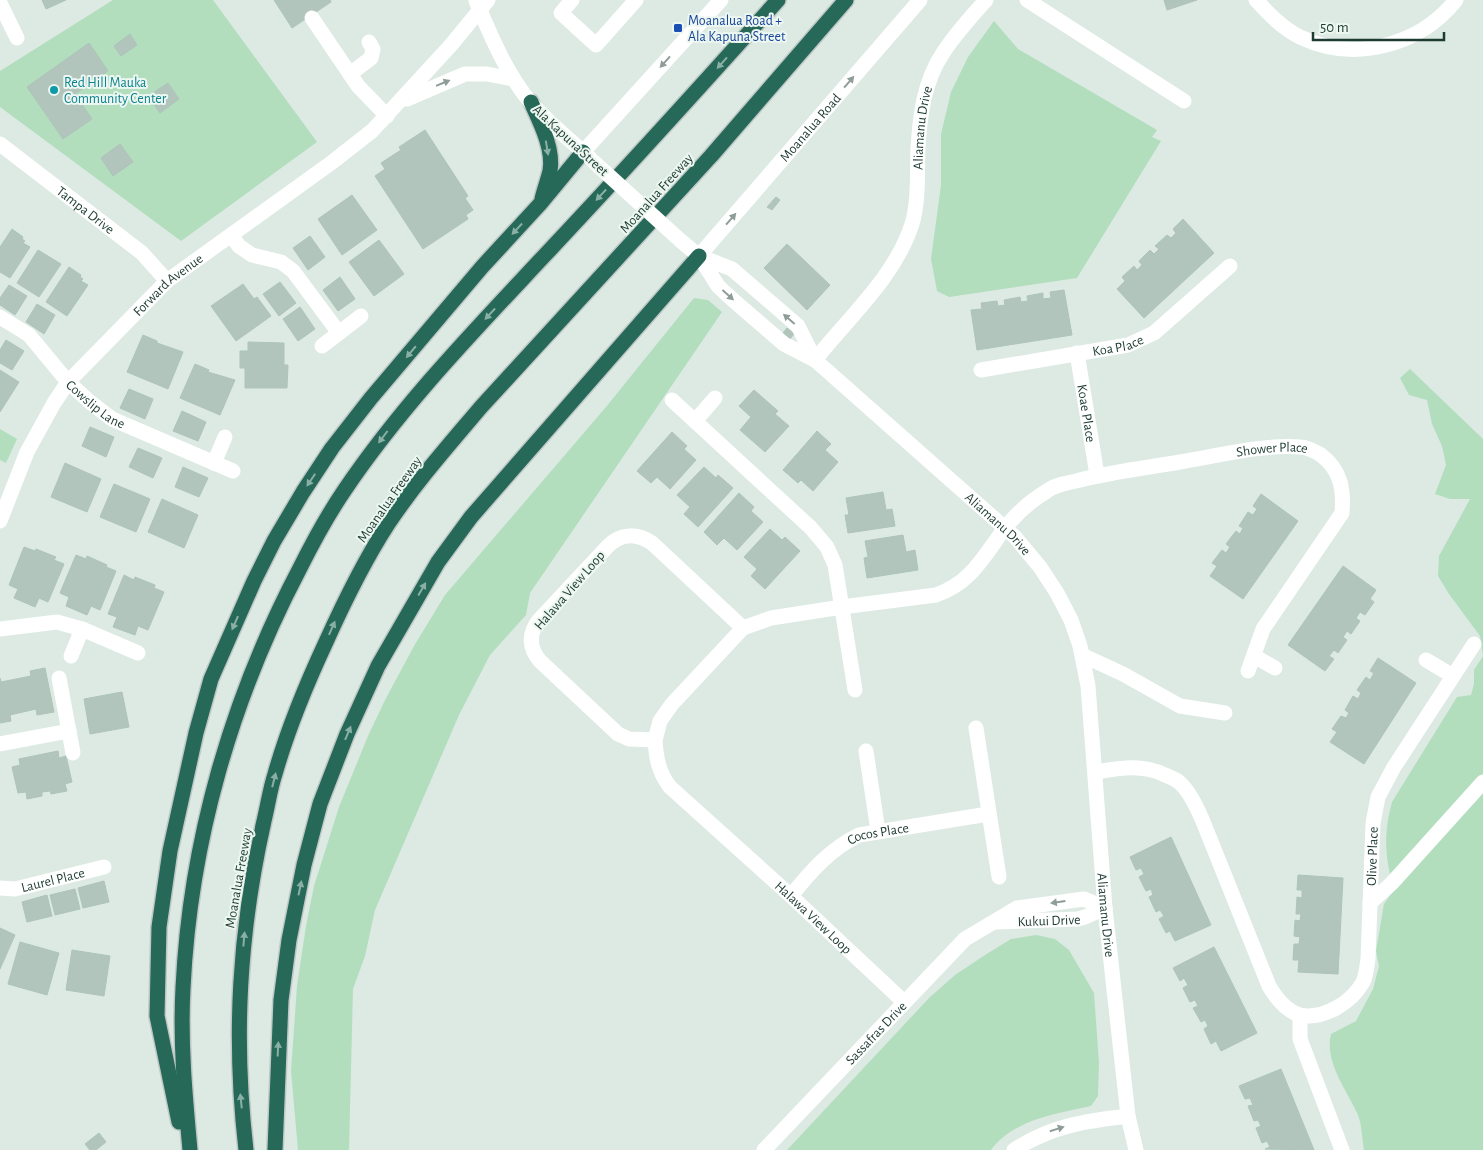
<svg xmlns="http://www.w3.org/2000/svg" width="1483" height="1150" viewBox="0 0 1483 1150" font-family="'Alegreya Sans',sans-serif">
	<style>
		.green { fill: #b2debd }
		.building { fill: #b1c5bc; stroke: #aec4ba }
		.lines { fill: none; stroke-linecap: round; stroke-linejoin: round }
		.highway-casing { stroke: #c0c8c6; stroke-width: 18 }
		.minor { stroke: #fff; stroke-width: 15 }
		.highway { stroke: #266959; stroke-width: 15 }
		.minor-bridge { stroke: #fff; stroke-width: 15 }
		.oneway { fill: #8e9d98 }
		.oneway2 { fill: #8ab0a5 }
		.transit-dot { fill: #1a4fb4; stroke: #edf7f1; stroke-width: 2 }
		.culture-dot { fill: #0f9aa8; stroke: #edf7f1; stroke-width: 2 }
		.labels { text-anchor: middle; stroke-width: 4; stroke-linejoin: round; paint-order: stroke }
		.transit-label { font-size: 14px; fill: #164399; stroke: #edf7f1; text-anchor: start }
		.culture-label { font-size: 14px; fill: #0d838f; stroke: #edf7f1; text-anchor: start }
		.street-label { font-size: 14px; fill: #1d3b32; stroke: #edf7f1 }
	</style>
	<rect width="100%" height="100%" fill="#dceae3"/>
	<g class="green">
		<path d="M113,0H213L317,142L181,241L0,107V71Z"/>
		<path d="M994,21L1018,49L1157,130L1152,137L1161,141L1077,278L949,297L937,291L931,259L941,185V134L951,92L968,57Z"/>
		<path d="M694,298L708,300L722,312L530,593L526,615L490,655L459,715L375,910L365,956L353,989L349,1150H298L291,1071L297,986L306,926L314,886L339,807L368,736L385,700L414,646L445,595L606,407Z"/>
		<path d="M1410,369L1483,439V1150H1364C1362,1139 1362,1125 1358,1115C1347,1090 1324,1062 1331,1034L1356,1021L1373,989L1379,966L1376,951L1384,904L1394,890C1385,858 1383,835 1392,802L1457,697L1471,695L1474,684V670L1483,656L1480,636L1449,594L1438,576L1439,556L1470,499H1450L1435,494L1446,465L1442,446L1432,424L1427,400L1409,395L1400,378Z"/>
		<path d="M0,429L17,439L6,463L0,460Z"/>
		<path d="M1036,935L1055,939L1069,950L1094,993L1099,1063L1098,1096L1091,1106C1056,1114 1014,1119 991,1150H787L929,998L955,975L985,955L1011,939Z"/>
	</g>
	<g class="building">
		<path d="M42,0H66L46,9Z"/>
		<path d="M274,0H330L331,2L292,28Z"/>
		<path d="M1164,0H1197L1167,10Z"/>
		<path d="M130,34L137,45L121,56L114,46Z"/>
		<path d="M89,43L108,71L75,94L92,119L63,139L27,87Z"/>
		<path d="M168,83L179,99L160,113L148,96Z"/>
		<path d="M425,130L468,196L465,198L473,210L466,215L468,219L423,249L375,176L385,169L381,163L401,150L399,147Z"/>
		<path d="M120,144L133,162L113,176L101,158Z"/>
		<path d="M352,195L377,230L342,255L318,219Z"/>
		<path d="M776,197L780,200L772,210L767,207Z"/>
		<path d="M1183,219L1214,253L1144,318L1117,289L1125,281L1122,277L1134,266L1137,270L1142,265L1139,261L1150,250L1154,254L1159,249L1155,246L1167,235L1171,238L1176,233L1173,229Z"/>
		<path d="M12,229L23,237L22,239L25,241L23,243L30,247L10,278L0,272V247Z"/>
		<path d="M310,236L325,257L308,270L293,248Z"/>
		<path d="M379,240L404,274L374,296L349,262Z"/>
		<path d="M787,244L830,285L807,310L764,268Z"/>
		<path d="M38,250L61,264L39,297L17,283Z"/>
		<path d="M69,267L81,275L80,277L83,279L81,281L88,285L67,316L46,302Z"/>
		<path d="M340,277L355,299L338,311L323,290Z"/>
		<path d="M280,282L296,303L279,316L263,294Z"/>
		<path d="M243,284L254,299L257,297L271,316L236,341L211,306Z"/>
		<path d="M9,285L27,296L15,315L0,305V298Z"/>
		<path d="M1064,290L1072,335L977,350L971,310L982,309L981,303L997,301L998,306L1005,305L1004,300L1020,297L1021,302L1028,301L1027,296L1043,293V299L1051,298L1050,292Z"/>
		<path d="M37,304L55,315L44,334L26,322Z"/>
		<path d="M300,307L315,329L298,341L283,319Z"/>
		<path d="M787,328L794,334L790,339L783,333Z"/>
		<path d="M143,335L157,341V343L183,352L168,389L127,372Z"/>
		<path d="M6,340L24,351L12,370L0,363V350Z"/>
		<path d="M248,342L284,343V365H288L287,388H245V368H240V351H248Z"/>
		<path d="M195,364L209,370L208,372L235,380L220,415L180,398Z"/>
		<path d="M0,370L19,382L0,412Z"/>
		<path d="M129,389L153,399L145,419L120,408Z"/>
		<path d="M754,390L778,411L775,414L789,426L765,452L740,430L751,417L739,406Z"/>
		<path d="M182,411L206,422L198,441L173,431Z"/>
		<path d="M90,427L114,437L106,457L82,446Z"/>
		<path d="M817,431L831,444L825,450L838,462L813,491L801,480L798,483L783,470Z"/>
		<path d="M672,432L687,446L684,449L696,460L670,489L657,477L651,483L637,471Z"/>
		<path d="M138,448L162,458L153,478L129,467Z"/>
		<path d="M65,463L101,479L87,512L51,497Z"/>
		<path d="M183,467L208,478L199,497L175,487Z"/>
		<path d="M704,467L716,478L718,475L733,488L698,527L684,514L690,507L677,495Z"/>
		<path d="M114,484L150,499L136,532L100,517Z"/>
		<path d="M883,492L886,510L892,509L895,526L848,533L845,515H849L846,498Z"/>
		<path d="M739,493L754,507L751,511L763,522L737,550L724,538L717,545L704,532Z"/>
		<path d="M1261,494L1298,521L1243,599L1210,576L1217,566L1212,563L1222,550L1226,553L1230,547L1226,544L1236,531L1240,534L1243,528L1239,526L1248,512L1253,515L1257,509L1253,506Z"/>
		<path d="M162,499L198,515L184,548L148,532Z"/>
		<path d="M770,529L782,540L785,537L800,551L765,589L751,576L757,569L744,557Z"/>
		<path d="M903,535L906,552L915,550L918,570L867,578L864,558L868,557L865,541Z"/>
		<path d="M24,547L35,551L36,549L56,557L54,560L64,564L48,602L39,598L35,607L14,598L18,589L9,585Z"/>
		<path d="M76,555L86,559L87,556L107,565L106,567L116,571L100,610L91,606L87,615L66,606L69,597L60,593Z"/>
		<path d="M1343,566L1376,590L1370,599L1374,602L1365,615L1360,612L1356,618L1360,621L1351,634L1347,631L1343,637L1347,640L1338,653L1334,650L1329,656L1334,659L1325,671L1288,645Z"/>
		<path d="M124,575L134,580L135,577L155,585L154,588L164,592L148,630L138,626L135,635L113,627L117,617L108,614Z"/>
		<path d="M1378,658L1416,683L1364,764L1330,742L1337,732L1332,729L1341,716L1346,718L1349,713L1345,710L1353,696L1358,699L1361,693L1357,690L1366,677L1370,680L1374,673L1370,671Z"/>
		<path d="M45,668L54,712L37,715L36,709L10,715L11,721L0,723V678L1,682L31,676L30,671Z"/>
		<path d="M122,692L129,727L90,734L84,699Z"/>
		<path d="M58,751L59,758L66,756L72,782L65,784L67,791L51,794L50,791L42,792V796L27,799L26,792L18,793L12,767L20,765L19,759Z"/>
		<path d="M1171,837L1211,925L1175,941L1170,931L1166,933L1159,919L1164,916L1160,910L1156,912L1149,897L1153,895L1151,889L1146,891L1139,877L1144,874L1141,868L1136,870L1130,857Z"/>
		<path d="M1298,875L1343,878L1338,974L1298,972L1299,960H1293L1294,944H1299L1300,937L1294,936L1295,920L1300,921L1301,914H1296L1297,897L1302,898V890H1297Z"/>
		<path d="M104,881L109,902L83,908L78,888Z"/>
		<path d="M75,889L80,909L55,915L50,895Z"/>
		<path d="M47,895L52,916L27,922L22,902Z"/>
		<path d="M0,928L15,935L0,969Z"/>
		<path d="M20,942L59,953L47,995L8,984Z"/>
		<path d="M1214,947L1257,1033L1221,1051L1216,1041L1211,1044L1204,1029L1208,1026L1205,1020L1201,1022L1193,1008L1198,1006L1195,1000L1190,1002L1183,988L1188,985L1184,978L1180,981L1173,968Z"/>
		<path d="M72,950L110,956L104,996L66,990Z"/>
		<path d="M1281,1069L1314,1150L1265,1149L1270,1147L1267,1141L1262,1143L1256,1128L1261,1126L1258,1120L1254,1121L1248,1106L1253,1105L1250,1098L1245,1099L1239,1086Z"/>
		<path d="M99,1133L106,1142L96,1150H90L85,1144Z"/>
	</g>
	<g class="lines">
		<g class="highway-casing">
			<g id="highway">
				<path d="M531,102C540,122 554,149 550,171C548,180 544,190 542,199"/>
				<path d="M179,1122L157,1016L159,927L170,851L196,733L211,679L254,581L274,541L303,492L332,448L371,398L482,267L540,204L583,152"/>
				<path d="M190,1150C185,1096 180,1042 183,988C190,841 232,697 300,568C313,542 327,516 344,491C402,405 474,331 545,255C624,171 701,86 778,0"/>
				<path d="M246,1150C233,1037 239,932 264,821C268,805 270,789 275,774C288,728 306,685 326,642C344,602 364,561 388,524C416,482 449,445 481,407L711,156L846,0"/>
				<path d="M275,1150L281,1000L289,940L304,865L320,804L347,734L378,666L438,562L471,517L699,256"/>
			</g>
		</g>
		<g class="minor">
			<path d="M572,0L561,13L596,45L636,0"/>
			<path d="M1027,0L1184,101"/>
			<path d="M1256,0C1269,14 1282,28 1300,37C1354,63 1419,46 1456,0"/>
			<path d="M476,1C491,36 506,73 531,103C549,123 570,140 590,158"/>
			<path d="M0,3L17,38"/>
			<path d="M312,18L358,86L387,116"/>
			<path d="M350,74L371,58L373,49L369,42"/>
			<path d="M407,99L465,74H487L513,79"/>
			<path id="s1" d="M0,144L142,253L167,281"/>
			<path d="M583,152L721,0"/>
			<path d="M231,235L239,246L252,255L281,262L293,271L339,333"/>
			<path d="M681,241L699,256L732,269L798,326L815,360"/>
			<path id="s2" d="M699,256L718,286L733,300L784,344L815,360L1015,537L1040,567L1057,593L1071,620L1080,646L1088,686L1105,908L1128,1116L1136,1150"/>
			<path id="s3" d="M699,256L920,0"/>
			<path id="s4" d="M0,317L29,335L68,382L90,402L112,419L233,471"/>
			<path d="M322,346L361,316"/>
			<path id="s5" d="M1077,353L1097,475"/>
			<path id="s6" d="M815,360C849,317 895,277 912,224C919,201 917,172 918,148C920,115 924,81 943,53C955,34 971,17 986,0"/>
			<path id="s7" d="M981,370L1128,345L1154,333L1230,266"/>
			<path d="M672,400L811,528L827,547L835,565L855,690"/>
			<path d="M695,421L715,398"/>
			<path d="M214,463L225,437"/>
			<path id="s8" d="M0,521L27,452L54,403L68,382L167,281L331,163L372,131L451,45L488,0"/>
			<path id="s9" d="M743,628L652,543C637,533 621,533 608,546L539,620C528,634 529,648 540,661L618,734L629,739L655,740C656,758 659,773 670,787L791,896L904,1002"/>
			<path d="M0,629L57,622L82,629L138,653"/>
			<path d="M1082,655L1123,674L1180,706L1225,713"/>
			<path d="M71,656L82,629"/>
			<path d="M1254,656L1275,668"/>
			<path d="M1426,660L1453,676"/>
			<path d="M59,678L73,753"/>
			<path d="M976,728L999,877"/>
			<path id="s10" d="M655,740L660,721L672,704L743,628L771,618L842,607L936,595C972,582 983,557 1005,528C1016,514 1032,500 1047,491C1055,485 1066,483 1076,481C1110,472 1145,468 1180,462C1217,456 1264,444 1300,447C1306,447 1317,452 1321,455C1341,470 1344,490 1342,513L1263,629L1248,671"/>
			<path d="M0,744L69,731"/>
			<path d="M866,751L878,831"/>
			<path id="s11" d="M1096,772C1120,768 1142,764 1165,775C1170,777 1175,779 1179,782C1190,792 1196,806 1202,819L1269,986C1276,998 1286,1011 1300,1015C1324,1020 1352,1002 1363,982C1366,976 1367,966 1368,959L1373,823L1378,797L1394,767L1474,644"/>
			<path id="s12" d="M0,888L15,889L104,867"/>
			<path id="s13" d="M791,896C810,872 830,849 859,835L988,814"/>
			<path d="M1370,903L1392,883L1483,782"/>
			<path id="s14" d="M995,922L1078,919L1085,917L1105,908"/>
			<path d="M1300,1015V1039L1342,1150"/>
			<path id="s15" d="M764,1150L965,939L1017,908L1084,899L1105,908"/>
			<path d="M1014,1150C1051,1126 1085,1121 1128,1116"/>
		</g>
		<use href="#highway" class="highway"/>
		<path class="minor-bridge" d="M594,162L681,241"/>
	</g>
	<defs><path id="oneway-solid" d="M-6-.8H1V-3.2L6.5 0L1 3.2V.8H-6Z" transform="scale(1.25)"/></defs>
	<g class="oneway">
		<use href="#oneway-solid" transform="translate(665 62) rotate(132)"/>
		<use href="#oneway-solid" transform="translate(849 82) rotate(-49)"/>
		<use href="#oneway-solid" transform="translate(443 83) rotate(-22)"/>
		<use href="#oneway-solid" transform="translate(731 219) rotate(-49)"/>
		<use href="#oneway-solid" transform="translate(728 295) rotate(42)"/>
		<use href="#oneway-solid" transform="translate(789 319) rotate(-139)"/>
		<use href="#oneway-solid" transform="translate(1058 902) rotate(172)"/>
		<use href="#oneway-solid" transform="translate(1057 1129) rotate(-17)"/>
	</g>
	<g class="oneway2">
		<use href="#oneway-solid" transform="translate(722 63) rotate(132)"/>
		<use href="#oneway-solid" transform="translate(547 148) rotate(81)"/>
		<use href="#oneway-solid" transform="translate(601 195) rotate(133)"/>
		<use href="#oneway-solid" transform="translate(517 229) rotate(133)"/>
		<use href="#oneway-solid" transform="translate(490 314) rotate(133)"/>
		<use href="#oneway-solid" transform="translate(411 352) rotate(130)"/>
		<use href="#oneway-solid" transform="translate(383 437) rotate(127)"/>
		<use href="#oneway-solid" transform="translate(311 480) rotate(124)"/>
		<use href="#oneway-solid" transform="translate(422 589) rotate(-60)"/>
		<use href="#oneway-solid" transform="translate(235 623) rotate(114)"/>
		<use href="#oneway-solid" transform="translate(332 628) rotate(-66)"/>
		<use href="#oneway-solid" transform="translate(348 733) rotate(-67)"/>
		<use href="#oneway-solid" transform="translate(274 780) rotate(-76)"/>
		<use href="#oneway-solid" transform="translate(300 888) rotate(-78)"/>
		<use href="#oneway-solid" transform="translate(244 939) rotate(-85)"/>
		<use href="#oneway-solid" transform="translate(278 1049) rotate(-87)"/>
		<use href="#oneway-solid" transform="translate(241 1101) rotate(-96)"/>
	</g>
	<rect class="transit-dot" x="673" y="23" width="10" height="10" rx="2.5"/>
	<circle class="culture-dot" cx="54" cy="90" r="5"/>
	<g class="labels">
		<g class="transit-label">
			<text x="688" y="25">Moanalua Road +<tspan x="688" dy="16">Ala Kapuna Street</tspan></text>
		</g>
		<g class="culture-label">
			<text x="64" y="87">Red Hill Mauka<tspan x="64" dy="16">Community Center</tspan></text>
		</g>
		<g class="street-label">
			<text dy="5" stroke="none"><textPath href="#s3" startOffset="170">Moanalua Road</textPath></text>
			<text dy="5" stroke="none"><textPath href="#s6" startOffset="265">Aliamanu Drive</textPath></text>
			<text transform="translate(571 140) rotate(43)" y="5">Ala Kapuna Street</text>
			<text transform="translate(656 193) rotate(-48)" y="5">Moanalua Freeway</text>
			<text dy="5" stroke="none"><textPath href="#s1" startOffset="108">Tampa Drive</textPath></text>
			<text dy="5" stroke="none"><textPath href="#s8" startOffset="295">Forward Avenue</textPath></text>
			<text dy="5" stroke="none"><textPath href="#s7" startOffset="139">Koa Place</textPath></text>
			<text dy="5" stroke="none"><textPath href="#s4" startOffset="131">Cowslip Lane</textPath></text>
			<text dy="5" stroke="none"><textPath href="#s5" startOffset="61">Koae Place</textPath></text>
			<text dy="5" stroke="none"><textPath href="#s10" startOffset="725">Shower Place</textPath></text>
			<text transform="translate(389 499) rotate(-55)" y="5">Moanalua Freeway</text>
			<text dy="5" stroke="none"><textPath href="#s2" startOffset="404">Aliamanu Drive</textPath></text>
			<text transform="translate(569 590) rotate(-49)" y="5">Halawa View Loop</text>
			<text dy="5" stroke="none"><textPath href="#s13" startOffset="111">Cocos Place</textPath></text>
			<text dy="5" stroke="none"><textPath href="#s11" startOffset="555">Olive Place</textPath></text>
			<text transform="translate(238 878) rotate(-80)" y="5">Moanalua Freeway</text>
			<text dy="5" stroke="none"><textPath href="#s12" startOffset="54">Laurel Place</textPath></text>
			<text dy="5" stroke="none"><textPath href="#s2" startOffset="824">Aliamanu Drive</textPath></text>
			<text dy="5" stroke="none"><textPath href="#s9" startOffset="708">Halawa View Loop</textPath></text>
			<text dy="5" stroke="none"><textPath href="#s14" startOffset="54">Kukui Drive</textPath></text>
			<text dy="5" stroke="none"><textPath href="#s15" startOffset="162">Sassafras Drive</textPath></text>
		</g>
	</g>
	<path d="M1313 32v8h131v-8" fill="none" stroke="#1d3b32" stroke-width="2.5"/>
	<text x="1320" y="32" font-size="15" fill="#1d3b32" stroke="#edf7f1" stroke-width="4" paint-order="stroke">50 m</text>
</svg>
